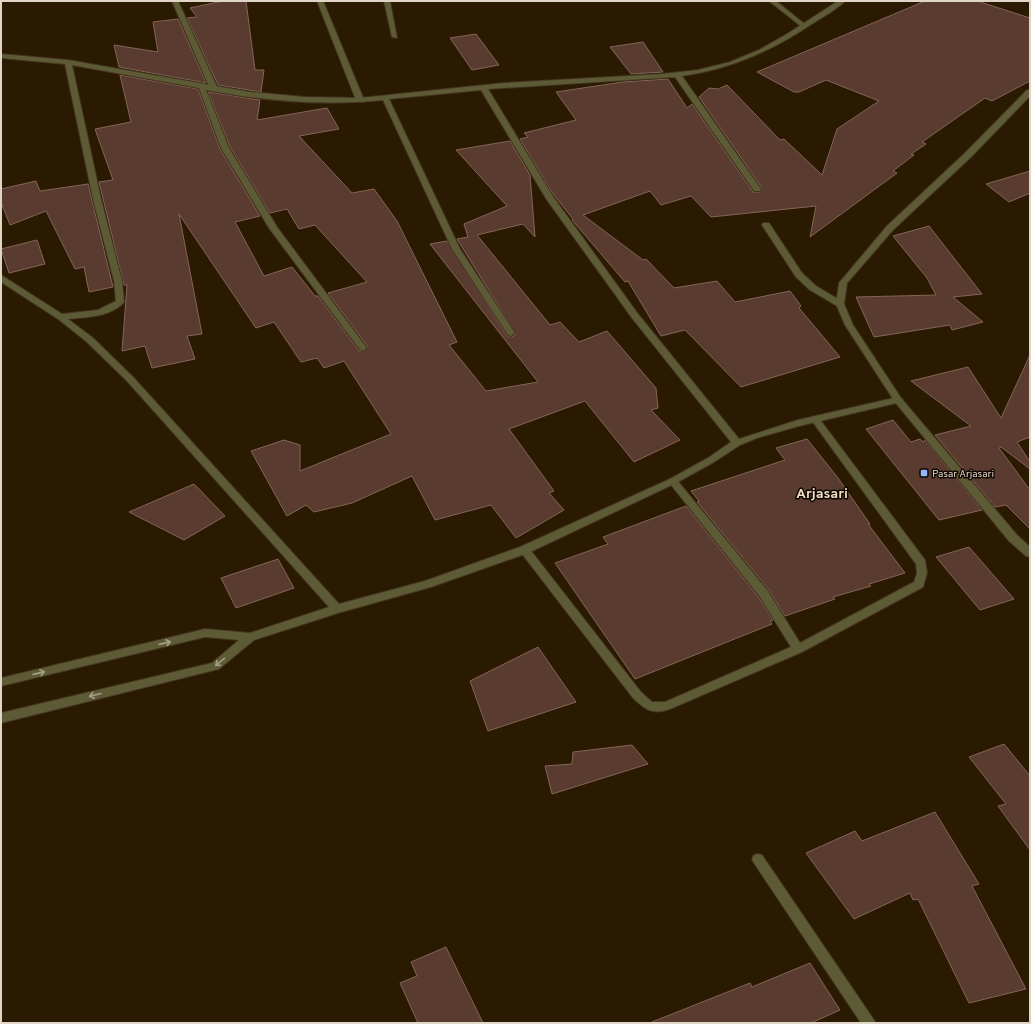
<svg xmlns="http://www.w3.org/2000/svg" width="1031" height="1024" viewBox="0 0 1031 1024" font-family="Overpass,sans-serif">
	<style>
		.building { fill: #593b30; stroke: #856459 }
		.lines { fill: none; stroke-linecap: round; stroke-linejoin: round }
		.service-casing { stroke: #44341e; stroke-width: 2 }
		.minor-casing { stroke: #44341e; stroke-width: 2 }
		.tertiary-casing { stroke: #44341e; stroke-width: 2 }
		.service { fill: #5c5b36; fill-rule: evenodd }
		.minor { fill: #5c5b36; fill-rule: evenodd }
		.tertiary { fill: #5c5b36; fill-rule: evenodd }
		.oneway { stroke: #a59e86 }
		.poi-dot { fill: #95b6fd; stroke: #0e0701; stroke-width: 1.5 }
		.labels { text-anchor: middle; stroke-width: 3; stroke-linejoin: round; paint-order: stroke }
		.poi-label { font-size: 10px; fill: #e1d5c7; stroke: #0e0701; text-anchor: start }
		.district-label { font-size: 14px; font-weight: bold; fill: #f3dcbf; stroke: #0e0701 }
	</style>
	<rect width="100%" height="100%" fill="#2b1a02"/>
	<g class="building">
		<path d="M223,1H246L255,70H264L261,92L218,85L187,18L197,17L190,8Z"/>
		<path d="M925,1H977L1030,18V81L992,101L985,98L922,142L926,144L911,154L914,155L893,171L897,173L810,237L816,206L711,217L691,196L661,205L650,191L583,215L643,260L646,259L674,288L717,281L735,302L790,291L801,306L799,308L840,357L741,387L685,330L661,336L628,281L625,282L572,220L573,219L553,194L520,139L528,137L524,133L576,120L556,92L623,82L668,79L687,108L692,104L753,192H760L762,188L699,97L709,88L718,89L727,85L780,140L784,139L822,175L837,129L879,101L826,80L799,92H794L757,72Z"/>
		<path d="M178,19L206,83L119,67L114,45L158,52L153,22Z"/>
		<path d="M476,34L499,65L472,70L450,38Z"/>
		<path d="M643,42L663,72L631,74L610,47Z"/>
		<path d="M120,75L198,89L220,149L260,216L235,222L264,276L292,267L315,296H318L359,351L363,352L368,347L328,293L367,282L315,225L299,229L287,209L270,213L230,147L208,92L260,100L257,120L327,108L339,129L299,136L352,193L374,189L397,221L457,342L449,345L486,391L538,382L430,244L447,241L507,336L512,337L516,334L457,239L468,237L464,224L507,206L456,150L510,141L530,175L535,237L523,224L477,235L550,325L560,322L579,342L607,331L656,388L658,408L651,410L680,440L634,462L585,401L509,429L554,491L549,493L564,510L516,538L491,505L435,520L412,476L352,503L314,512L306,505L287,516L251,451L284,440L300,445V471L391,434L344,361L324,368L317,358L301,362L274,322L256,328L179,214L202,334L187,336L195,359L152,368L145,346L122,351L127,285H124L99,182L113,180L95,129L131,122Z"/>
		<path d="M1030,171V193L1009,202L986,184Z"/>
		<path d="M36,181L40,191L88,184L113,287L89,292L84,267L75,269L46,211L10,225L1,202V189Z"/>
		<path d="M929,226L982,294L953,297L983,322L952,330L950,325L874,337L856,297L936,295L927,278L893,236Z"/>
		<path d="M37,240L45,264L9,273L1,249Z"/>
		<path d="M1030,355V437L1017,442L1030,462V469L1001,447L999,448L1030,490V529L1006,505L995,507L935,435L971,426L911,381L968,367L1001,418Z"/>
		<path d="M893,420L911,442L920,439L923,442L925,440L982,510L939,520L866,429Z"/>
		<path d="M807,439L838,478L870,524H868L905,573L869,584L871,586L833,597L835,599L785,616L769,590L697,502L699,501L691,491L785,460L776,448Z"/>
		<path d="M194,484L225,516L184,540L129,512Z"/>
		<path d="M686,506L759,598L773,620L770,621L772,624L635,679L555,563L608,544L603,537Z"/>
		<path d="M969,547L1014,599L980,610L936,557Z"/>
		<path d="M278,559L294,588L236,608L221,578Z"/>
		<path d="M538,647L576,702L488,731L470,681Z"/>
		<path d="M1004,744L1030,776V850L998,806L1006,804L969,757Z"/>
		<path d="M632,745L648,764L552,794L545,766L572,764L573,752Z"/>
		<path d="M935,812L979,884L972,886L1026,989L969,1003L918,899L913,900L910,893L854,919L806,853L855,831L862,841Z"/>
		<path d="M446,947L483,1023H418L400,983L417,976L411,962Z"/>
		<path d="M810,963L840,1010L811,1023H652V1022L750,983L752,987Z"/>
	</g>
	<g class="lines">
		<g class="service-casing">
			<g id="service">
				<path d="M172,1H178L218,89L217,91L210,89Z"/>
				<path d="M317,1H323L364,100L363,102L356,100Z"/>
				<path d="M384,1H390L397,38L392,37Z"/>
				<path d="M769,1H776L807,26L802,27Z"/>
				<path d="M815,416L818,417L925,560L927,573L923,587L802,652L670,709C652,715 646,710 633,698L519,550L524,546L528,547L641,692L652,702H665L791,647L760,597L668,481L670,479H676L768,591L800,643L914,582L917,573L916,564L812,421L810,419Z"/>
			</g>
		</g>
		<g class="minor-casing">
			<g id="minor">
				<path d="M838,1H845C837,9 825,16 815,22C773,50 732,69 682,76L761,189L760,191H754L675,77L488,89L554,198L638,314L739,439L798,420L898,397L903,400L901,402L799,426L757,438L740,445L714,462L676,483L528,553L431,587L338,613L254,640L219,669L1,723V713L212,663L239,640L205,637L1,686V678L205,629L250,633L329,607L127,381L87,342L58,319L1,282V275L62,314L98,310L116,301L114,281L93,199L65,64L1,58V54L68,60L250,92L305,97L360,98L504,83L662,74L698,70L730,62L759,50L787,34ZM72,65L199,88L221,148L269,228L360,350L363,351L367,348L277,227L229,148L206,90C263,101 325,106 383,100L452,249L508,335L511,336L515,333L460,249L389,99L481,90L547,200L632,318L731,442L708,458L670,479L520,547L425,581L339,604L133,377L93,338L68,319C87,317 111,317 124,302L122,281L101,199Z"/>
				<path d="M763,223H769L802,273L816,286L843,302L844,304L843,306H837L810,290L796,277L762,225Z"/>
				<path d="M758,854L762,855L876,1023H861L754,863L752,859L754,855Z"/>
			</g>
		</g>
		<g class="tertiary-casing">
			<path id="tertiary" d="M1027,90H1030V96L971,157L893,230L847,283L844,304L853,325L901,398L1017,535L1030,547V557L1026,556L1009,541L895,402L845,325L836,304L839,283L887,226L965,153Z"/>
		</g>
		<use href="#service" class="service"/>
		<use href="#minor" class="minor"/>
		<use href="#tertiary" class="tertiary"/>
	</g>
	<defs><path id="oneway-shaft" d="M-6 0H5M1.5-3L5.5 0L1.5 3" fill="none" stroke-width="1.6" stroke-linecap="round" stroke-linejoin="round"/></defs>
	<g class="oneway">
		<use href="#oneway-shaft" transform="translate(165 643) rotate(-13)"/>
		<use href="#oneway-shaft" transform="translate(220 662) rotate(141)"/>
		<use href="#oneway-shaft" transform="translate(39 673) rotate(-13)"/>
		<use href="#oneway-shaft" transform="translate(95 695) rotate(166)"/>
	</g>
	<rect class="poi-dot" x="920" y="469" width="8" height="8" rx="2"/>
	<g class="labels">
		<g class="poi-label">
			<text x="932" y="477">Pasar Arjasari</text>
		</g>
		<g class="district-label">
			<text x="822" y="498">Arjasari</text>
		</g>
	</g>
	<rect width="1031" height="1024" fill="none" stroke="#e1d5c7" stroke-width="4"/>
</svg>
